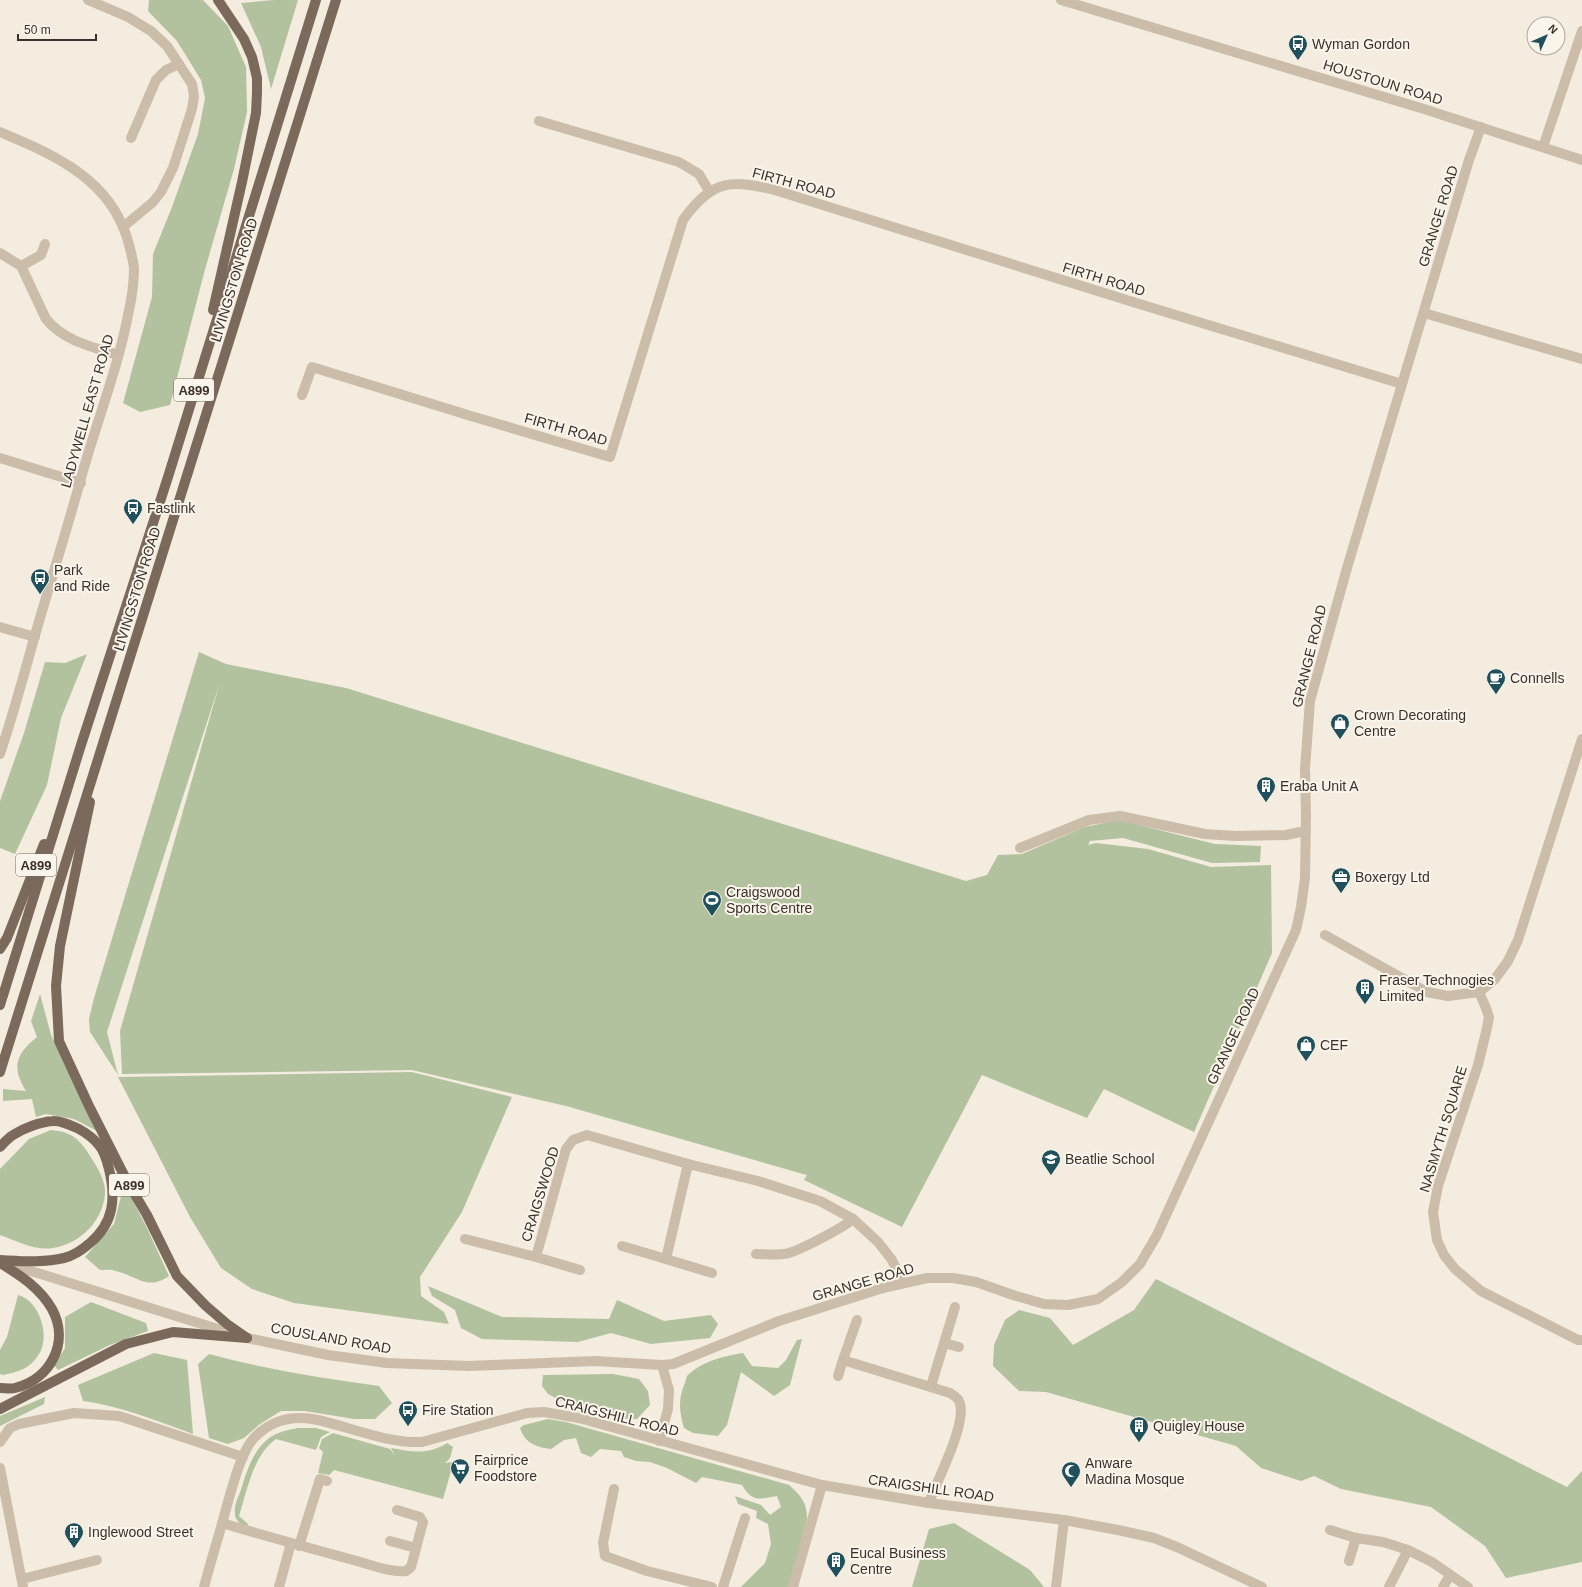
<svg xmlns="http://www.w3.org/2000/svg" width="1582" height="1587" viewBox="0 0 1582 1587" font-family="Helvetica,sans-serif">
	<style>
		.green { fill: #b2c29e }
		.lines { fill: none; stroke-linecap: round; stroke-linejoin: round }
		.minor { stroke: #cbbdaa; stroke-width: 10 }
		.tertiary { stroke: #cbbdaa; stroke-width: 10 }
		.primary { stroke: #7b695b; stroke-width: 10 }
		.labels { text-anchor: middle; stroke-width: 4; stroke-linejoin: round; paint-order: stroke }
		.shield { fill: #faf5eb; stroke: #736b64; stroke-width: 1 }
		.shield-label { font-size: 13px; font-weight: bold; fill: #39302a }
		.poi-label { font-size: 14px; fill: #39302a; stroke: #faf5eb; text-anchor: start }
		.street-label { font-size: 14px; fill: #39302a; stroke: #faf5eb }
	</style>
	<rect width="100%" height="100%" fill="#f3ecdf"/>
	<g class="green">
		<path d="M149,0H203L228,26L246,67L247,112L234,169L204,273L170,405L140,412L123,403L152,297L153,254L172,207L198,134L205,98L201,80L177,41L148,11Z"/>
		<path d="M274,0H298L271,89L261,47L241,3Z"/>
		<path d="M199,652L226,664L346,688L966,881L987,875L998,855L1022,854L1085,827L1119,820L1215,844L1261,846L1260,862L1212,863L1123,838L1090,841L1088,845L1096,843L1148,849L1211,867L1271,865L1272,953L1194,1132L1104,1089L1087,1118L982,1075L902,1227L804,1180L807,1175L803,1174L566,1106L412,1070L122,1074L120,1031L220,682L107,1032L118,1075L90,1032L89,1019L94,998Z"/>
		<path d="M87,654L61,718L47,785L15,854L0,848V801L24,733L45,662L65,663Z"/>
		<path d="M40,994L51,1035L97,1131L74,1119L46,1114L36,1117L32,1099L3,1101V1089L26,1091C11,1067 16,1054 37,1037L31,1021Z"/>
		<path d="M412,1072L512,1097L462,1212L420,1277L421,1296L444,1312L449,1324L294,1303L252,1289L221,1268L190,1217L118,1077Z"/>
		<path d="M51,1130C56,1131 62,1131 66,1133C76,1136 85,1147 90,1156C96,1165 104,1178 105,1189C106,1218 81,1244 53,1248C36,1251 16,1241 0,1235V1169L29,1139Z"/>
		<path d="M123,1182L147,1228L169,1276C147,1291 137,1276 116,1271C111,1269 105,1270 100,1270L85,1257L114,1224L121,1196Z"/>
		<path d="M1156,1279L1567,1487L1582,1471V1562L1506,1578L1485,1546L1431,1507L1341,1489L1314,1476L1301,1481L1261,1468L1236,1446L1046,1392L1019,1391L993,1366L994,1345L1005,1320L1019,1310L1050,1318L1073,1345L1134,1310Z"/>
		<path d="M428,1286L502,1317L609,1319L617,1300L664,1321L711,1315L718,1324L710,1338L651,1344L611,1333L578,1342L482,1339L461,1328L455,1310L432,1296Z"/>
		<path d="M18,1295C39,1300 51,1336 39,1354C30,1369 18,1372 3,1375L0,1374V1350L7,1337Z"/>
		<path d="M91,1302L146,1323L148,1331L110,1345L58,1370L54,1365L65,1348V1317Z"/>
		<path d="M802,1339L790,1385L774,1396L741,1372L727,1425L718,1436L693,1433L684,1428C679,1411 678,1399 685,1383C686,1380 686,1376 689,1374C703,1361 724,1356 743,1353L752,1366L778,1368L786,1360L797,1340Z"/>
		<path d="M154,1353L187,1360L193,1434C157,1421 121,1406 83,1401L78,1385Z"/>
		<path d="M209,1354C264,1369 322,1378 379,1386L392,1403L375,1419H354L305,1411H281L260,1424L244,1438L228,1444L209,1438L198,1364Z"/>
		<path d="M613,1374L639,1379L648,1391L650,1405L637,1419H622L589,1411L563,1402L548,1394L542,1386L543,1375Z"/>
		<path d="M45,1397L44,1404L0,1426V1416Z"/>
		<path d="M548,1419L566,1422L789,1485C801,1496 807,1502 807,1519L789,1587H741L765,1563L771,1544L768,1524L756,1518L757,1511L738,1504L735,1496L761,1505L770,1515L781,1507L777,1496C759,1499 753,1503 742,1485L702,1477L696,1483L667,1468L650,1462L636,1461L624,1457L621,1451L600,1449L591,1457L581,1453L576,1438L564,1440L551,1449C537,1447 525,1444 520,1428L524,1425Z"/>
		<path d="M298,1428H316L330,1432L321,1437L316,1450L276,1439C253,1455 247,1491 239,1516L248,1524L247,1527C241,1524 235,1521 235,1514C234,1507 237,1499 240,1493C246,1474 252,1451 269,1438C277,1432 288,1430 298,1428Z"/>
		<path d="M333,1433L390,1449L395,1455L391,1448C412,1452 428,1455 447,1443L453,1447L450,1458L445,1463L452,1462L458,1472V1474L451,1471L443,1499L334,1470L329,1475L318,1473L323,1452L319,1448L322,1439Z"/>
		<path d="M954,1523L1030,1570L1044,1587H912L929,1529Z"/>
	</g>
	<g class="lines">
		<g class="minor">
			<path d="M88,0L128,17L151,31L167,46L192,84L194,96L192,109L173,168L161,192L153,202L123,227"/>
			<path d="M539,121L679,162L699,174L709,191"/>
			<path d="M131,138L156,80L166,70L179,64"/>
			<path d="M1543,147L1582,31"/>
			<path d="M0,253L21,266L46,319C64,341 92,347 118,355"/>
			<path d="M21,266L41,255L45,244"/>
			<path d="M1424,313L1582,359"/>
			<path d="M302,395L312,367L471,416L610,457L683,220C712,179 732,179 778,191L1133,302L1402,384"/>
			<path d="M0,458L81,483"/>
			<path d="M0,627L35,637"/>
			<path d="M1020,848L1089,820L1120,816L1205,834L1235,836L1286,835L1305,831"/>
			<path d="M1325,935L1427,992L1448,996L1479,992L1495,979L1508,961L1518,940L1582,739"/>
			<path d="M1479,992L1486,1008L1489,1017L1487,1028L1478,1065L1438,1186L1433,1212L1437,1240L1444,1255L1455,1269L1481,1291L1578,1340H1582"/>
			<path d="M465,1239L536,1257L566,1149L573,1140L587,1135L688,1164L758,1181L820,1201L853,1219L878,1242L892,1260L903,1283"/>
			<path d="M622,1246L666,1259L688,1164"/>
			<path d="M756,1254C765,1254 775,1255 784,1254C796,1253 844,1227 853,1219"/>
			<path d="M536,1257L580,1270"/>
			<path d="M666,1259L712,1273"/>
			<path d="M857,1320L843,1360L950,1393C953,1395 958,1398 959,1401C969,1421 936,1482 929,1503"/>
			<path d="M944,1343L959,1347"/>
			<path d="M838,1376L843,1360"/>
			<path d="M931,1386L955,1307"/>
			<path d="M0,1442L10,1428L19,1424L74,1413L119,1416L243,1457"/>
			<path d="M0,1468L23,1587"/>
			<path d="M614,1489L603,1543L605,1556L647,1571L712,1587"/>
			<path d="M222,1523C265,1536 309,1548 353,1560C370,1564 389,1573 406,1571L411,1567L423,1522L420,1517L397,1510"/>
			<path d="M1330,1530L1356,1538L1383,1542L1408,1550L1432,1562L1468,1587"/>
			<path d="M390,1541L416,1548"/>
			<path d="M299,1546L320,1479L327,1481"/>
			<path d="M1349,1561L1356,1538"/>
			<path d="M22,1579L97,1560"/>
			<path d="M279,1587L291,1543"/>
			<path d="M723,1587L745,1518"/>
			<path d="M793,1587L822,1485"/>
			<path d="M1056,1587L1064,1520"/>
			<path d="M1389,1587L1408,1550"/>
			<path d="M1443,1587L1450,1575"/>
		</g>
		<g class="tertiary">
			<path d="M1061,0L1424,109L1582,160"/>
			<path d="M0,132C48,152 102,175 123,227C127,235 133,259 134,268C134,281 132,297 129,310C119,365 98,418 83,471C68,526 51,580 35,635C24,675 13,715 0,754"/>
			<path d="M2,1262L247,1338L328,1355L387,1363L469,1366L595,1361L662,1365L673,1364L779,1321L883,1288L927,1278H953L976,1282L1013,1295L1044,1304L1068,1305L1098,1299L1122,1282L1140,1264L1157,1235L1296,930L1301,907L1305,878L1306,815L1305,769L1310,701L1347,568L1469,160L1481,127"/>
			<path d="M659,1441L668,1409L669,1390L662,1365"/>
			<path d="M204,1587C210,1564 217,1542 223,1520C229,1499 240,1452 254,1438C272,1419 294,1415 318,1420C353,1428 385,1443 422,1442L527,1413L544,1412L579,1418L822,1485L929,1503L1064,1520L1118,1530L1154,1538L1177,1547L1262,1587"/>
		</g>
		<g class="primary">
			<path d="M213,310L242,182L256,113L257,93V78L252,57L244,39L218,0"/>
			<path d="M90,802L60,946L56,986L59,1041L89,1106L128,1183L147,1215L177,1276L206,1306L227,1324L247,1338"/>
			<path d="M0,949L7,938L44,844"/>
			<path d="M0,1005L81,745L168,477L316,0"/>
			<path d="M0,1072L336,0"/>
			<path d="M0,1147C4,1143 8,1138 13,1135C24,1128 40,1122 53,1121C61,1120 72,1126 79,1129C86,1133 93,1138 98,1144C104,1150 107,1161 109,1169C116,1198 114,1223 90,1243C82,1250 73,1256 64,1258C43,1263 21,1261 0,1260"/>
			<path d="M0,1263C20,1275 40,1288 52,1309C70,1342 51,1379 15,1388C11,1389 5,1388 0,1388"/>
			<path d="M0,1409L126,1344L173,1332L247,1338"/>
		</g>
	</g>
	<defs>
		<g id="bus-pin" transform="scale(1)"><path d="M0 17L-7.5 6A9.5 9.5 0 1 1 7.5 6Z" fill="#1f505b" stroke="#faf5eb"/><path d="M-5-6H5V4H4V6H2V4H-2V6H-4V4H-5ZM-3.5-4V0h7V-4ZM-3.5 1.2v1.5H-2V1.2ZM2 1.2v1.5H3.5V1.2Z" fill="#fff"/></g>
		<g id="cafe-pin" transform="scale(1)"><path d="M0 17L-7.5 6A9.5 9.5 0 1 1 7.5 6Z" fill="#1f505b" stroke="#faf5eb"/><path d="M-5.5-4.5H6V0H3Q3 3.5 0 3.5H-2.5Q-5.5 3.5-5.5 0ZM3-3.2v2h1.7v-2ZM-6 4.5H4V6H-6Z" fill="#fff"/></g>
		<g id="shop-pin" transform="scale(1)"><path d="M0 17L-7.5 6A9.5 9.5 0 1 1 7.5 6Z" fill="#1f505b" stroke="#faf5eb"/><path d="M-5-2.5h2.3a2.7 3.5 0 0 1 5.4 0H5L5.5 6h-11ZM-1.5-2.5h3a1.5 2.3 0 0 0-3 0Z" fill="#fff"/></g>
		<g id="building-pin" transform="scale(1)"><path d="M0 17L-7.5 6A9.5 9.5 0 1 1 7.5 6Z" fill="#1f505b" stroke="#faf5eb"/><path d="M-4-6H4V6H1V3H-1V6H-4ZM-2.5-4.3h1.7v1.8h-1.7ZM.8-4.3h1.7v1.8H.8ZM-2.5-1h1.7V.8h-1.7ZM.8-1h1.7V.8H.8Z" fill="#fff"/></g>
		<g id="office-pin" transform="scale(1)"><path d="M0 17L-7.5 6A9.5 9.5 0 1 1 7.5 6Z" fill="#1f505b" stroke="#faf5eb"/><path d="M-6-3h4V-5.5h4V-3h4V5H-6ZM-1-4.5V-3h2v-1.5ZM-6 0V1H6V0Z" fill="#fff"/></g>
		<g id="stadium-pin" transform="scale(1)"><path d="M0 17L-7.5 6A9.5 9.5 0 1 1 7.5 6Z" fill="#1f505b" stroke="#faf5eb"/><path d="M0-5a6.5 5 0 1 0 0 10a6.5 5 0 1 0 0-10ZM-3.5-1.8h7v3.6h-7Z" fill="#fff"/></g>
		<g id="school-pin" transform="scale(1)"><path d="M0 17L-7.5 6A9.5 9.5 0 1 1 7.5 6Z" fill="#1f505b" stroke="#faf5eb"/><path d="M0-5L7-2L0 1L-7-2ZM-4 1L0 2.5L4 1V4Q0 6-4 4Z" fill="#fff"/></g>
		<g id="supermarket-pin" transform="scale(1)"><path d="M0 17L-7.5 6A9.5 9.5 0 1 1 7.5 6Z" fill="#1f505b" stroke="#faf5eb"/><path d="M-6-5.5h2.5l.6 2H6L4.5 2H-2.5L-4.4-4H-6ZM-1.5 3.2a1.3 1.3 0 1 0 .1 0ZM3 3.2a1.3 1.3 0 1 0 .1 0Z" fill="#fff"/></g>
		<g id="mosque-pin" transform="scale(1)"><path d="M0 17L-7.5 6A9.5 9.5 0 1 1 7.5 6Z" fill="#1f505b" stroke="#faf5eb"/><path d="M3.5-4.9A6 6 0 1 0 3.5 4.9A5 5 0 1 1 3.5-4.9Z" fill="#fff"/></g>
	</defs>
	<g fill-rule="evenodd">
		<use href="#bus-pin" x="1298" y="44"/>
		<use href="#bus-pin" x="133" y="508"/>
		<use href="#bus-pin" x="40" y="578"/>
		<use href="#cafe-pin" x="1496" y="678"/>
		<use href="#shop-pin" x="1340" y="723"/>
		<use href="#building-pin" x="1266" y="786"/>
		<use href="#office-pin" x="1341" y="877"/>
		<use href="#stadium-pin" x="712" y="900"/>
		<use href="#building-pin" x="1365" y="988"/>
		<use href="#shop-pin" x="1306" y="1045"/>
		<use href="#school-pin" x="1051" y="1159"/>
		<use href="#bus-pin" x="408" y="1410"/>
		<use href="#building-pin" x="1139" y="1426"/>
		<use href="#supermarket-pin" x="460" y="1468"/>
		<use href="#mosque-pin" x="1071" y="1471"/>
		<use href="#building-pin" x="74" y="1532"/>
		<use href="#building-pin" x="836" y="1561"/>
	</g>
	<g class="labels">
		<g class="shield">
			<rect x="174" y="379" width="40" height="22" rx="3"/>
			<rect x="16" y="854" width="40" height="22" rx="3"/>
			<rect x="109" y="1174" width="40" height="22" rx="3"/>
		</g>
		<g class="shield-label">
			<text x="194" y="395">A899</text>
			<text x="36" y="870">A899</text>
			<text x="129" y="1190">A899</text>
		</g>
		<g class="poi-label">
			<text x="1312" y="49">Wyman Gordon</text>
			<text x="147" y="513">Fastlink</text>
			<text x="54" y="575">Park<tspan x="54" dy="16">and Ride</tspan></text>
			<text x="1510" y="683">Connells</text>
			<text x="1354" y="720">Crown Decorating<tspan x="1354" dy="16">Centre</tspan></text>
			<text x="1280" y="791">Eraba Unit A</text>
			<text x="1355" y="882">Boxergy Ltd</text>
			<text x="726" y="897">Craigswood<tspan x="726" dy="16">Sports Centre</tspan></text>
			<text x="1379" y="985">Fraser Technogies<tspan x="1379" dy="16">Limited</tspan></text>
			<text x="1320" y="1050">CEF</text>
			<text x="1065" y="1164">Beatlie School</text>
			<text x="422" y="1415">Fire Station</text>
			<text x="1153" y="1431">Quigley House</text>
			<text x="474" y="1465">Fairprice<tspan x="474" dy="16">Foodstore</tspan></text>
			<text x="1085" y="1468">Anware<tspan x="1085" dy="16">Madina Mosque</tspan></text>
			<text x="88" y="1537">Inglewood Street</text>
			<text x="850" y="1558">Eucal Business<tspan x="850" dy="16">Centre</tspan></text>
		</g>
		<g class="street-label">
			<text transform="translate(1383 82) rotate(17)" y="5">HOUSTOUN ROAD</text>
			<text transform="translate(794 183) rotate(15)" y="5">FIRTH ROAD</text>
			<text transform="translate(1438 216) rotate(-73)" y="5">GRANGE ROAD</text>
			<text transform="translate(1104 279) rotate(17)" y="5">FIRTH ROAD</text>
			<text transform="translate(234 280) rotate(-73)" y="5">LIVINGSTON ROAD</text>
			<text transform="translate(87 411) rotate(-74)" y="5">LADYWELL EAST ROAD</text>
			<text transform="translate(566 429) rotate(16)" y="5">FIRTH ROAD</text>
			<text transform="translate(137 589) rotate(-73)" y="5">LIVINGSTON ROAD</text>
			<text transform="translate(1309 656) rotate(-76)" y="5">GRANGE ROAD</text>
			<text transform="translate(1233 1036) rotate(-65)" y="5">GRANGE ROAD</text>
			<text transform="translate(1443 1129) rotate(-73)" y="5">NASMYTH SQUARE</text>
			<text transform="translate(540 1194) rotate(-73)" y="5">CRAIGSWOOD</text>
			<text transform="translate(863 1282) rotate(-16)" y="5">GRANGE ROAD</text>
			<text transform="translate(331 1338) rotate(10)" y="5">COUSLAND ROAD</text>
			<text transform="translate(617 1416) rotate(14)" y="5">CRAIGSHILL ROAD</text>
			<text transform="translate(931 1488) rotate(8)" y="5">CRAIGSHILL ROAD</text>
		</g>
	</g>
	<g transform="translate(1546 36) rotate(45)"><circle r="19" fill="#faf5eb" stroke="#ada69e"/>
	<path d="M0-3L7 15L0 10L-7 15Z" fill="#1f505b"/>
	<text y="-6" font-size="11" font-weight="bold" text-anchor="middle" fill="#39302a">N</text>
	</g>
	<path d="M18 34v6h78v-6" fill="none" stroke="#39302a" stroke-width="2"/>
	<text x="24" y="34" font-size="12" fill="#39302a" stroke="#faf5eb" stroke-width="3" paint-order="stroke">50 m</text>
</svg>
